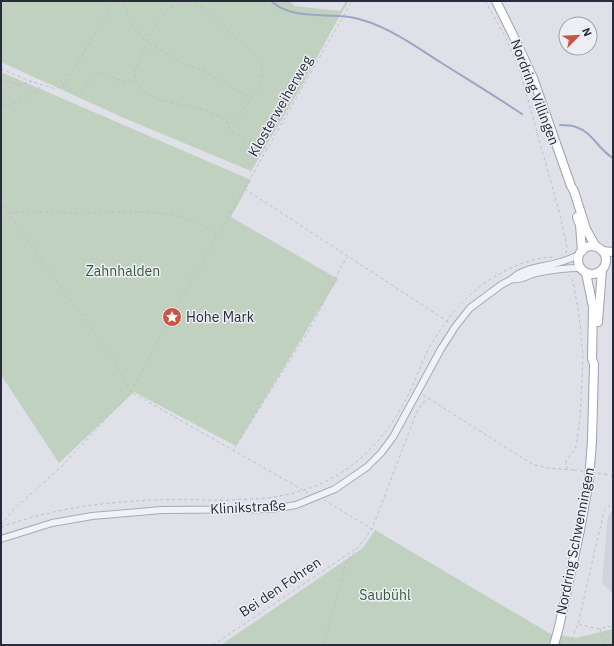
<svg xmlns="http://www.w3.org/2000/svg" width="614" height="646" viewBox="0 0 614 646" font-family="'IBM Plex Sans',sans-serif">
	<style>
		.built { fill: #d1d2dc }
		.green { fill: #c0d1c0 }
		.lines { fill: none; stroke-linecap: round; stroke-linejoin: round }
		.stream { stroke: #9ba5c6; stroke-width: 2 }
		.minor-casing { stroke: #a8aab5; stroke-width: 8 }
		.major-casing { stroke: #9ea1b3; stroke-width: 10 }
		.path { stroke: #bdbec6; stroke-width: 1; stroke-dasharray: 3 3; stroke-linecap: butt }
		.minor { stroke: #f1f2f6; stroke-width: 6 }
		.major { stroke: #fff; stroke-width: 8 }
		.path-bridge { stroke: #bdbec6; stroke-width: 1; stroke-dasharray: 3 3; stroke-linecap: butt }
		.labels { text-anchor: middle; stroke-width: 3; stroke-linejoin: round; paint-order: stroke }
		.street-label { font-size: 14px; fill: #282b3e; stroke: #eeeff5 }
		.park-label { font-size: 14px; fill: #365938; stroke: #eeeff5 }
		.poi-label { font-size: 14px; fill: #282b3e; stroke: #eeeff5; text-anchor: start }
	</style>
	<rect width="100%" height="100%" fill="#dfe0e8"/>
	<path class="built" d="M613,509V594L602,583L608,516Z"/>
	<g class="green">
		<path d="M5,1H289L295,6L340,11L346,1H349L334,26L301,87L251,171L124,118L1,62V4Z"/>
		<path d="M1,72L251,180L231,217L338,279L236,446L134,392L59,463L1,375Z"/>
		<path d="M375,530L549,633L576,638L613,629V645H221L363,548Z"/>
	</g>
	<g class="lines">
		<g class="stream">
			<path d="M271,1C292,20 324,13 350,17C383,23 412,44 440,62C467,79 495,96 522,114"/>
			<path d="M560,125C565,125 571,125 576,127C592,132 599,150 613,158"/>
		</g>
		<g class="minor-casing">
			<g id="minor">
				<path d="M512,279C520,281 528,275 536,273C551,270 565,268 580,268"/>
				<path d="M1,539L52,523L92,516L162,510L271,509L296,505L335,489L367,467L381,453L393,437L441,349L455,327L470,308L501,285L512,279C522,268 543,267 557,263C565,261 572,258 579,255"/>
			</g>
		</g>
		<g class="major-casing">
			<g id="major">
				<path d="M496,1L514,37L533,78L571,186L574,191L586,229L596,247"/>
				<path d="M577,217L580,225L582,251"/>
				<circle cx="592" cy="260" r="14"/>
				<path d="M602,251L613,252"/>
				<path d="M598,322L602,270"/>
				<path d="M554,645L559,627L580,530L589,480L592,441L594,364L592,359L593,307L586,273"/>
			</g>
		</g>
		<g class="path">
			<path d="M123,1C128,16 134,32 147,42L134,73L136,82"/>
			<path d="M196,1L258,58C261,64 263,69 262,76C261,89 239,115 229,125"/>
			<path d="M485,1L505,36L519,68L559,211L567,247L566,254"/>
			<path d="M203,8C198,7 191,4 185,4C164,3 155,27 147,42L183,63L202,70L251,98"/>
			<path d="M1,69L30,81L56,89L63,86L115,1"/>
			<path d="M1,80L20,85L31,82"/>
			<path d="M64,85L75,92L84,90C87,83 90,77 97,72L107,75L115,79L136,83L147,94L161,100L206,110L225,119L232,132L267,149"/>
			<path d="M1,106C19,103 29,99 42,85"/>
			<path d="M245,189L450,323"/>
			<path d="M1,201C24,237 50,271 75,306C95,333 116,362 131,392L308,493"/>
			<path d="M1,209L4,207"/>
			<path d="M9,213C34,211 59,213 83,213C119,213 157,208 191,220C201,223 208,230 216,236"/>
			<path d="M423,395L532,464L547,468L574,470"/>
			<path d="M234,449L315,320L341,267L347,257"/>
			<path d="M567,469L566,461L576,447L580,419L583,357L579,315L573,281L569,275"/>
			<path d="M605,474L613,476"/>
			<path d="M324,500L372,529"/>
			<path d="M1,525L12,511L63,465L131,392L169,320L352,1"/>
			<path d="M1,527C16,522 31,517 46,514C80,505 117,502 152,500C225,497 293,512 355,463C379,444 398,417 411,389C418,374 423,358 432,343C450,313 470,290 501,273C518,264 536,257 555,257"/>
			<path d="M579,624L597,629L613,626"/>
			<path d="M600,629L603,640L609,645"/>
			<path d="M213,645L357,548"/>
			<path d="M324,645L346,563L372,529L417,411L427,398"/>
			<path d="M570,645L578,624L604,511L613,502"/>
		</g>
		<use href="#minor" class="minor"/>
		<use href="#major" class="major"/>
		<path class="path-bridge" d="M574,470L605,474"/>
	</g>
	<defs>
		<g id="sight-disc" transform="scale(1)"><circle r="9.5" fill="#c95547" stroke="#eeeff5"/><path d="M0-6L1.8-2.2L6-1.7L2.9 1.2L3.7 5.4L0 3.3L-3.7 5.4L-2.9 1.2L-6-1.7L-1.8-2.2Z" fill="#fff"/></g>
	</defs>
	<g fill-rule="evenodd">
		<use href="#sight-disc" x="172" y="317"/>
	</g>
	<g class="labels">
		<g class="street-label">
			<text transform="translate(535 92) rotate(69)" y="5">Nordring Villingen</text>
			<text transform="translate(280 106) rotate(-60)" y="5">Klosterweiherweg</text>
			<text transform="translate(248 507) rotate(-3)" y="5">Klinikstraße</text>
			<text transform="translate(575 541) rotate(-79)" y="5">Nordring Schwenningen</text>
			<text transform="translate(280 587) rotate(-34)" y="5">Bei den Fohren</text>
		</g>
		<g class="park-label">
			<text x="123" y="276">Zahnhalden</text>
			<text x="385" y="600">Saubühl</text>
		</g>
		<g class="poi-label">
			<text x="186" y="322">Hohe Mark</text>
		</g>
	</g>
	<rect width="614" height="646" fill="none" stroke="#282b3e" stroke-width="4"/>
	<g transform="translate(578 36) rotate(66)"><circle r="19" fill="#eeeff5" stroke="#9fa1ac"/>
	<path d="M0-3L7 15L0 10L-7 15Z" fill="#c95547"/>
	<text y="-6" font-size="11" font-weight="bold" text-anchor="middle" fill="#282b3e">N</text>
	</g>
</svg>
